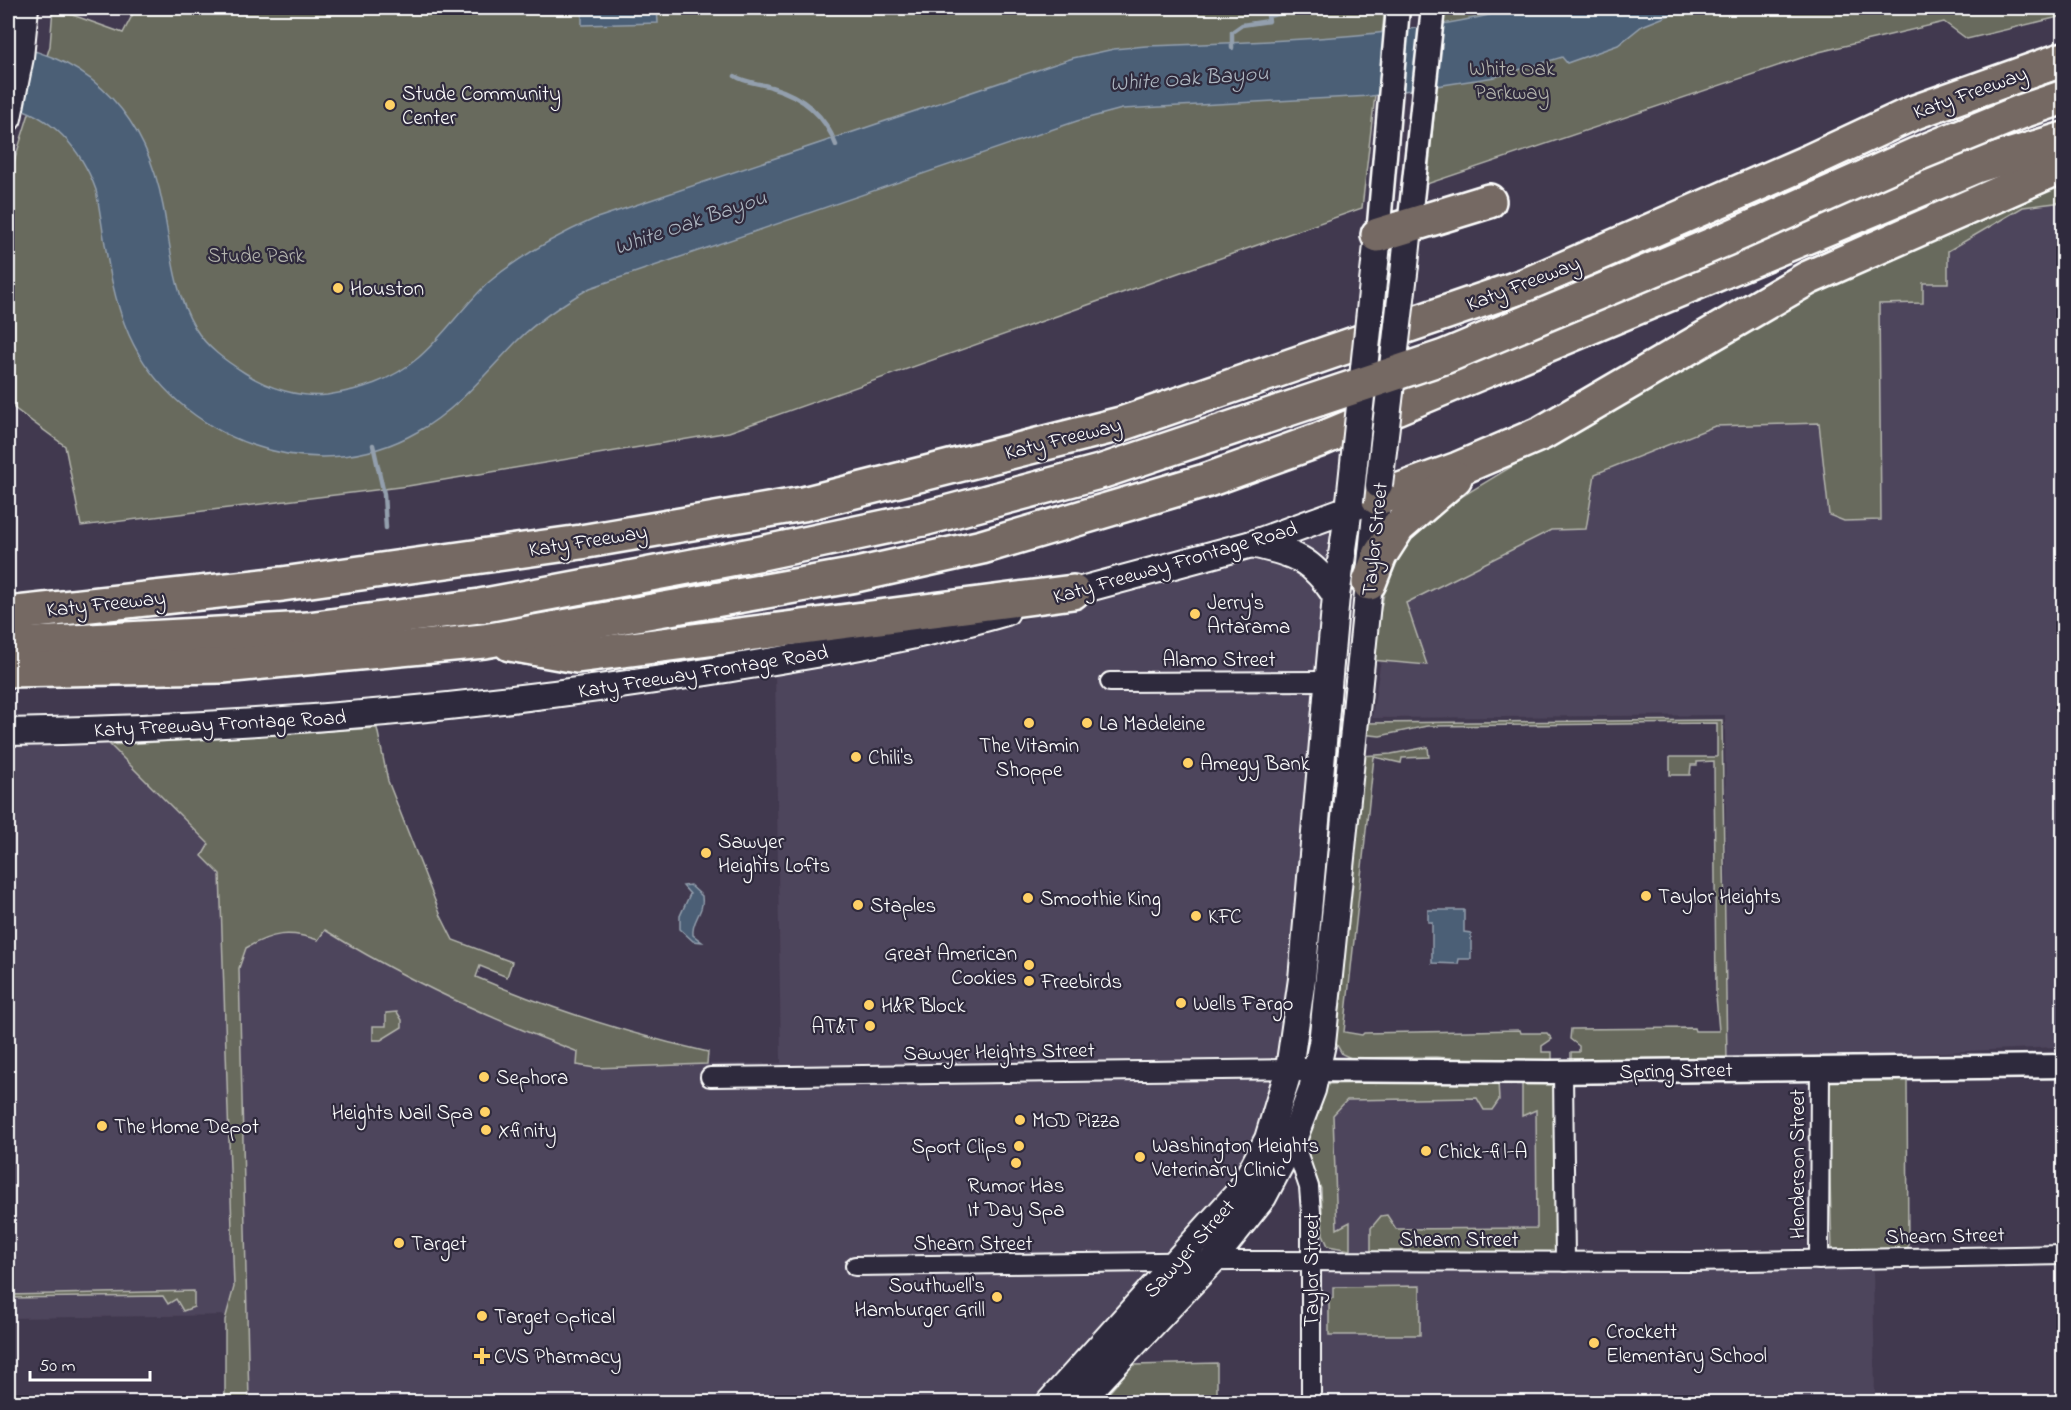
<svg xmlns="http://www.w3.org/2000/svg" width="2071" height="1410" viewBox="0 0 2071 1410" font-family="'Indie Flower',sans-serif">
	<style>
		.built { fill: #4e445b }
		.green { fill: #686b5d; stroke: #b4b5ae; stroke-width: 1.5 }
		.water { fill: #4b5f76; stroke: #939fad; stroke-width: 1.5 }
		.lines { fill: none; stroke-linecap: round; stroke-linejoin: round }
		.stream { stroke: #939fad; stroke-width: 4.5 }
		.minor-casing { stroke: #fff; stroke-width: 22 }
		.tertiary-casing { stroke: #fff; stroke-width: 27 }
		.secondary-casing { stroke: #fff; stroke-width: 30 }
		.motorway-casing { stroke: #fff; stroke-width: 38 }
		.minor { stroke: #2f2a3d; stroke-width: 18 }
		.tertiary { stroke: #2f2a3d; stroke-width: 22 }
		.secondary { stroke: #2f2a3d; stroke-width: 26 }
		.motorway { stroke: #756964; stroke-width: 33 }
		.secondary-bridge-casing { stroke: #fff; stroke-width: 30; stroke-linecap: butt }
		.motorway-bridge-casing { stroke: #fff; stroke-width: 38; stroke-linecap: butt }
		.secondary-bridge { stroke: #2f2a3d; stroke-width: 26 }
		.motorway-bridge { stroke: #756964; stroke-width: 33 }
		.poi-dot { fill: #ffd166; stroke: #2f2a3d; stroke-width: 2 }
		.labels { text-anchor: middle; stroke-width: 4.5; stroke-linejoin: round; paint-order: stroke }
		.park-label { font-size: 21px; fill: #b4b5ae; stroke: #2f2a3d }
		.street-label { font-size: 21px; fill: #fff; stroke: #2f2a3d }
		.poi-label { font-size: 21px; fill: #fff; stroke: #2f2a3d; text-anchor: start }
		.water-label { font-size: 22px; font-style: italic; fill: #aeb7c1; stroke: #2f2a3d }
	</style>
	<rect width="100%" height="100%" fill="#41394f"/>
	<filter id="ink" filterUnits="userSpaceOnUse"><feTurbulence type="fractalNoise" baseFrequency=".0167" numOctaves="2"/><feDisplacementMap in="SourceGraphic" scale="12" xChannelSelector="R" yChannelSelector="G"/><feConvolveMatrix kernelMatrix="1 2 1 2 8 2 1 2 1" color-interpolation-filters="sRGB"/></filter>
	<g filter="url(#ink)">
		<g class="built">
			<path d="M2063,202L2064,489L2061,490L2063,1044L2056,1047L1727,1062L1725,715L1372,718L1397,554L1879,304L1923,283H1948V252L2023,207Z"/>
			<path d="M1356,514L1305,1038L1242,1194L1057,1402H243L242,1315L8,1318V737L119,734L226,835L413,963L588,1039L707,1064L781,1063L775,671L946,640L1193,574Z"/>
			<path d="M1557,1080L1558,1254L1377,1255L1328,1246L1324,1241L1321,1189L1306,1154L1327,1083Z"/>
			<path d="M1314,1264L1873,1265L1875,1402H1315Z"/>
		</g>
		<g class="green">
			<path d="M53,8L123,33L136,8H1385L1362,208L729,432L408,486L81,526L65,446L14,408L8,382V181L50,46Z"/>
			<path d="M1445,8H2063V16L1967,39L1944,22L1819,52L1427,184Z"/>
			<path d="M2063,171V202L2023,207L1948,251V283H1923V303L1879,304L1881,520L1844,521L1829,515L1819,423L1715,426L1595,474L1586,529L1551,530L1406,603L1427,665L1371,660L1390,562L1396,547L1451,503L1797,295Z"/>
			<path d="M1722,720L1727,1062L1571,1064V1052H1579V1046L1570,1039L1571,1029L1694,1028L1695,1031H1719L1716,996L1714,761L1697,762V765H1691L1690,775H1670V757H1717V723L1427,726L1380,736L1361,734L1362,723Z"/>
			<path d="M377,728L388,781L441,916L453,940L512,962L507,977L480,966L476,977C551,1009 628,1034 708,1052L707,1064L595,1068L577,1065L578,1052C491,1019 405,980 325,930L318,940C289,930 272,933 246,948L239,968L249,1402H225V1320L234,1287L220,874L202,856L209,844L110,745Z"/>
			<path d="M1428,747L1429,757L1402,758L1401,763L1374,757L1344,1032L1362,1035L1364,1033L1520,1030L1521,1033H1547L1552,1039L1542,1046V1052H1552V1065L1513,1064L1436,1057L1351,1058L1342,1054L1330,1032L1361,756L1391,754Z"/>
			<path d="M397,1012L402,1020V1027L381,1040H373V1026H386V1013Z"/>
			<path d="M1827,1076L1907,1077L1908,1250L1832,1252Z"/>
			<path d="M1557,1080L1558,1254H1371V1228L1381,1216L1387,1215L1396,1229L1537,1228L1536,1110L1522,1116V1081Z"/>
			<path d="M1498,1081L1499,1100L1492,1110H1484L1477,1098L1347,1100L1333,1115L1337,1229L1350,1222V1250L1328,1246L1323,1234L1321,1189L1302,1140L1322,1084Z"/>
			<path d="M1420,1286V1335H1329V1298H1333V1287Z"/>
			<path d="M194,1291V1307L183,1311L176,1299L168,1304L163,1296L8,1298V1295Z"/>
			<path d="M1217,1363V1402H1101L1133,1365Z"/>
		</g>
		<g class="water">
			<path d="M582,8H657L658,23L582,25Z"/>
			<path d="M1518,8H1687L1642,26L1618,45L1567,63L1562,57L1495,77L1371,96L1122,109L1077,121L590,288C564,303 538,320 517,341C485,374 458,409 417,432C315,491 176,440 129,335C109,290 105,238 96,190C81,148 51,115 8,105V45C95,59 147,120 163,206C171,247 173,291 195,328C207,348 226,361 245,373C268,388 299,398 327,395C360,390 391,381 418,358C442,338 464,305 489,282C521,255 556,236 594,219L1073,58L1114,49L1146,46C1271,41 1396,40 1518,8Z"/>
			<path d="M690,885L702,896C705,912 691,920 693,935L702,942L693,941L680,929V916L690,894L683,886Z"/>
			<path d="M1428,910H1464V932L1471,933V959H1459L1458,964L1432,963V922H1428Z"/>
		</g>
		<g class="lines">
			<g class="stream">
				<path d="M1232,48V32L1242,25L1269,21L1268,16L1283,13L1279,8"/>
				<path d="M735,76C745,83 760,83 771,87C802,96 825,115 836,145"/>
				<path d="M373,445L384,494L386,528"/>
			</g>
			<g class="minor-casing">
				<g id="minor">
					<path d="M1110,682L1328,681"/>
					<path d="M1563,1072L1565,1262"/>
					<path d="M710,1077L1289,1069"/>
					<path d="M1293,1140L1309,1187L1311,1212V1402"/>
					<path d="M1819,1260L1820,1068"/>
					<path d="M855,1266L1231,1261L1692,1262L2064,1255"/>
				</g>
			</g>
			<g class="tertiary-casing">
				<g id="tertiary">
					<path d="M1409,227L1433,8"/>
					<path d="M1378,235L1398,8"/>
					<path d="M1300,1070L1549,1072L2064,1066"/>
				</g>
			</g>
			<g class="secondary-casing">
				<g id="secondary">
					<path d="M8,118L20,57L25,8"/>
					<path d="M1405,265L1409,227"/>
					<path d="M1374,273L1378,235"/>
					<path d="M1252,544C1295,554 1311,558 1336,596"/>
					<path d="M1055,597L1252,544L1376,499"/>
					<path d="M8,732C244,728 479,709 713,671C811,655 910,640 1006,612"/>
					<path d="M1050,1402L1241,1190L1268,1139L1289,1069L1302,979L1336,596L1350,501"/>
					<path d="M1079,1402L1212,1261L1263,1197L1293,1140L1312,1090L1322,1044L1379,485"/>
				</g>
			</g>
			<g class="motorway-casing">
				<g id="motorway">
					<path d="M1378,235L1489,201"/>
					<path d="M1378,498L1458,469L1542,433L1808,278L2064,165"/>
					<path d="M1369,583L1380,555L1398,527L1455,478"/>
					<path d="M8,614L282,584L581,542L803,504L1121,424L1526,285L1810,161L1915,112L2064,59"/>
					<path d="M510,644L577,656L1073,592"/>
					<path d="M8,648L16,645L308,629L480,606L757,554L923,519"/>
					<path d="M8,670L223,666L484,641L856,575L982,547L1205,481L1319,440L1976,166L2064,139"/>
				</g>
			</g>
			<use href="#minor" class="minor"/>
			<use href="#tertiary" class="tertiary"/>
			<use href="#secondary" class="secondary"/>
			<use href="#motorway" class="motorway"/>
			<g class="secondary-bridge-casing">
				<g id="secondary-bridge">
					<path d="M1379,485L1405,265"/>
					<path d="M1350,501L1374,273"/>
				</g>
			</g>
			<g class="motorway-bridge-casing">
				<path id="motorway-bridge" d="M923,519L1103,471L1444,357L1726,239L1915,155L2023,111L2064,97"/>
			</g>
			<use href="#secondary-bridge" class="secondary-bridge"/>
			<use href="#motorway-bridge" class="motorway-bridge"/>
		</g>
	</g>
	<g class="poi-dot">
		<circle cx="390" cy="105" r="6"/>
		<circle cx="338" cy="288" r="6"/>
		<circle cx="1195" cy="614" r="6"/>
		<circle cx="1029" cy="723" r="6"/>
		<circle cx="1087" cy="723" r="6"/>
		<circle cx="856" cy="757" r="6"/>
		<circle cx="1188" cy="763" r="6"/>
		<circle cx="706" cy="853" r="6"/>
		<circle cx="1646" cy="896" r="6"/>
		<circle cx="1028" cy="898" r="6"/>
		<circle cx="858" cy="905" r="6"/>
		<circle cx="1196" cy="916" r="6"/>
		<circle cx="1029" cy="965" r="6"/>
		<circle cx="1029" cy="981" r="6"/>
		<circle cx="1181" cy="1003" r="6"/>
		<circle cx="869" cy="1005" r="6"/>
		<circle cx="870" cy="1026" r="6"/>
		<circle cx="484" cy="1077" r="6"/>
		<circle cx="485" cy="1112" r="6"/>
		<circle cx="1020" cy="1120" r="6"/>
		<circle cx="102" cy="1126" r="6"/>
		<circle cx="486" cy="1130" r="6"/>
		<circle cx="1019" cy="1146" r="6"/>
		<circle cx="1426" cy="1151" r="6"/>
		<circle cx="1140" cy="1157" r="6"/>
		<circle cx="1016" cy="1163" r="6"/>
		<circle cx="399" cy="1243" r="6"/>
		<circle cx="997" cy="1297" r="6"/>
		<circle cx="482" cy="1316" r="6"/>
		<circle cx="1594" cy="1343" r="6"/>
		<path d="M479 1347h6v6h6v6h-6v6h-6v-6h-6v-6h6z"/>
	</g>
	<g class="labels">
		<g class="park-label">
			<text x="1512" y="75">White Oak<tspan x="1512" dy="24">Parkway</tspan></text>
			<text x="256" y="262">Stude Park</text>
		</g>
		<g class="street-label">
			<text transform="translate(1970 92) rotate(-20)" y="7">Katy Freeway</text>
			<text transform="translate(1523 283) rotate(-21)" y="7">Katy Freeway</text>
			<text transform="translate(1063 438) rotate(-14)" y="7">Katy Freeway</text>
			<text transform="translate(1374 539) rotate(-84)" y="7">Taylor Street</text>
			<text transform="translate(588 540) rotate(-9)" y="7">Katy Freeway</text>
			<text transform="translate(1175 562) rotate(-16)" y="7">Katy Freeway Frontage Road</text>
			<text transform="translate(106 603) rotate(-6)" y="7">Katy Freeway</text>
			<text x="1219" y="666">Alamo Street</text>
			<text transform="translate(703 671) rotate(-9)" y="7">Katy Freeway Frontage Road</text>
			<text transform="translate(220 723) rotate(-3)" y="7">Katy Freeway Frontage Road</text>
			<text transform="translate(999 1051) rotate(-1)" y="7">Sawyer Heights Street</text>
			<text transform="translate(1676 1070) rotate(-1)" y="7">Spring Street</text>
			<text transform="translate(1797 1164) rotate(-90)" y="7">Henderson Street</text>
			<text transform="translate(1945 1235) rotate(-1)" y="7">Shearn Street</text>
			<text x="1459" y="1246">Shearn Street</text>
			<text x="973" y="1250">Shearn Street</text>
			<text transform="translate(1189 1248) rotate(-48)" y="7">Sawyer Street</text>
			<text transform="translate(1311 1270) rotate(-90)" y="7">Taylor Street</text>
		</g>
		<g class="poi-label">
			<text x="402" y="100">Stude Community<tspan x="402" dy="24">Center</tspan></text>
			<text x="350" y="295">Houston</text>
			<text x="1207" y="609">Jerry's<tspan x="1207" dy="24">Artarama</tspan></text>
			<text x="1099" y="730">La Madeleine</text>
			<text x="1029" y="752" text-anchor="middle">The Vitamin<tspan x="1029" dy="24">Shoppe</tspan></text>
			<text x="868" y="764">Chili's</text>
			<text x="1200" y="770">Amegy Bank</text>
			<text x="718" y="848">Sawyer<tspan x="718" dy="24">Heights Lofts</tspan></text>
			<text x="1658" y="903">Taylor Heights</text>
			<text x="1040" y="905">Smoothie King</text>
			<text x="870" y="912">Staples</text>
			<text x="1208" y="923">KFC</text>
			<text x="1017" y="960" text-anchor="end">Great American<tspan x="1017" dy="24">Cookies</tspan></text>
			<text x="1041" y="988">Freebirds</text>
			<text x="1193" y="1010">Wells Fargo</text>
			<text x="881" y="1012">H&amp;R Block</text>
			<text x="858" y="1033" text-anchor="end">AT&amp;T</text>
			<text x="496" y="1084">Sephora</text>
			<text x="473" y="1119" text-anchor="end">Heights Nail Spa</text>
			<text x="1032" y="1127">MOD Pizza</text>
			<text x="114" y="1133">The Home Depot</text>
			<text x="498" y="1137">Xfinity</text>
			<text x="1152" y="1152">Washington Heights<tspan x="1152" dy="24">Veterinary Clinic</tspan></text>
			<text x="1007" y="1153" text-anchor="end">Sport Clips</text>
			<text x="1438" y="1158">Chick-fil-A</text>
			<text x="1016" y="1192" text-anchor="middle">Rumor Has<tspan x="1016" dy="24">It Day Spa</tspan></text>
			<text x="411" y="1250">Target</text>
			<text x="985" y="1292" text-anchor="end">Southwell's<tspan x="985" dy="24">Hamburger Grill</tspan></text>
			<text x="494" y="1323">Target Optical</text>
			<text x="1606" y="1338">Crockett<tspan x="1606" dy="24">Elementary School</tspan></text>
			<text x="494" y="1363">CVS Pharmacy</text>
		</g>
		<g class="water-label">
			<text transform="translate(1189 77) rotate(-4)" y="8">White Oak Bayou</text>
			<text transform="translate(690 221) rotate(-19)" y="8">White Oak Bayou</text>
		</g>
	</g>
	<rect width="2071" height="1410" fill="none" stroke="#2f2a3d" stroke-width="30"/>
	<rect x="15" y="15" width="2041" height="1380" fill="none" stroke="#fff" stroke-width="2" filter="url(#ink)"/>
	<path d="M30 1371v9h120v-9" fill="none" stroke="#ffffff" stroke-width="3"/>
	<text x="39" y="1371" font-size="18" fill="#ffffff" stroke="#2f2a3d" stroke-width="4.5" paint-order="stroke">50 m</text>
</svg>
